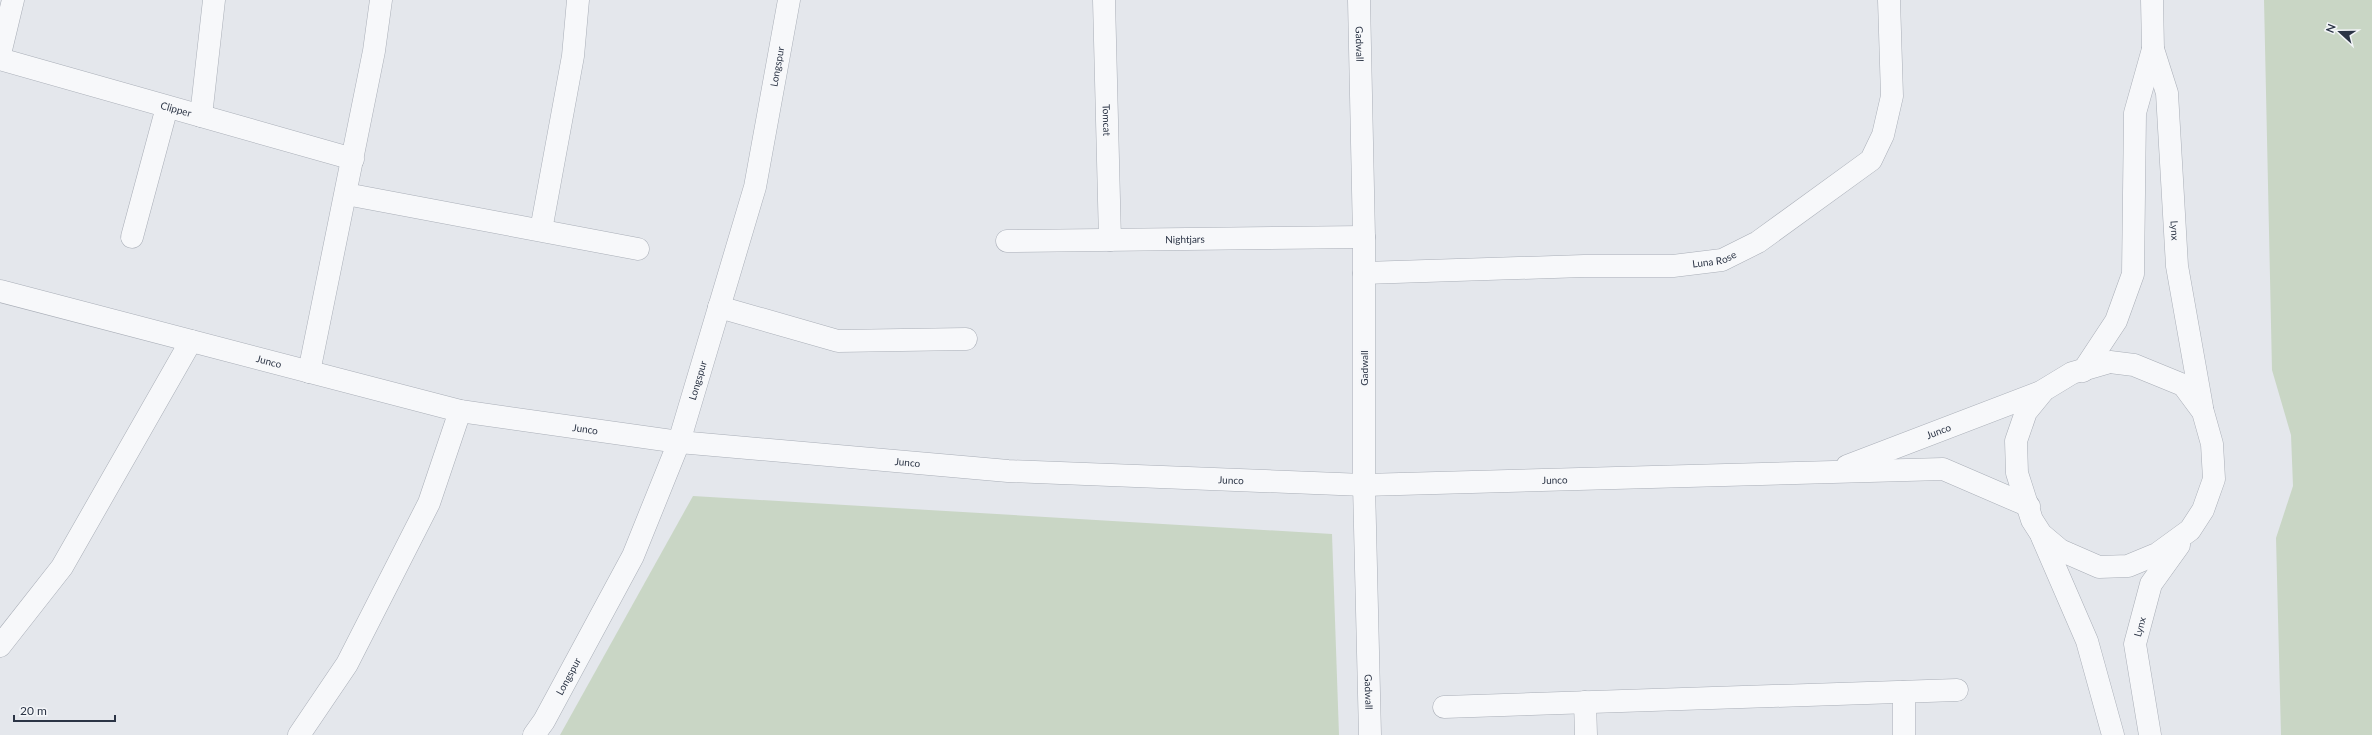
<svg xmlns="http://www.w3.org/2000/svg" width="2372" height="735" viewBox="0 0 2372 735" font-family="Lato,sans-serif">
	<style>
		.green { fill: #c9d6c5 }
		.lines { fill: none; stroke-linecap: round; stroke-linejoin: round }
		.minor-casing { stroke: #a9aeb7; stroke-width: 23 }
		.minor { stroke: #f7f8fa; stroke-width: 22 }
		.labels { text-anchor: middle; stroke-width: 3.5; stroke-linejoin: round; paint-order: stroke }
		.street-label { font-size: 10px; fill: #2b3445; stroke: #f4f6f9 }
	</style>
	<rect width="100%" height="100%" fill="#e4e7ec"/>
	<g class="green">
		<path d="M2264,0H2372V735H2281L2276,538L2293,486L2291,435L2272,370Z"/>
		<path d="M693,496L1332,534L1339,735H560Z"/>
	</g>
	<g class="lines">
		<g class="minor-casing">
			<g id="minor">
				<path id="s1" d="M1104,0L1110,240"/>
				<path id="s2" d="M1359,0L1364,237V485L1370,735"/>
				<path id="s3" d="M2152,0L2153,49L2167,93L2177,266L2202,407"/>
				<path d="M0,54L13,0"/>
				<path id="s4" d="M0,59L353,159"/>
				<path d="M201,116L214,0"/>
				<path d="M346,194L638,249"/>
				<path d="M541,230L573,56L578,0"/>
				<path d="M132,237L167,107"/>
				<path id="s5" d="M1007,241L1364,237"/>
				<path id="s6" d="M1364,273L1584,266H1673L1722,260L1758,242L1871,160L1883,135L1892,96L1889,0"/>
				<path id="s7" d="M0,291L460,411L679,442L1008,471L1364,485L1943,469L2029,506"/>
				<path d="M719,307L838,341L966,339"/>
				<path d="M2110,362L2134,365L2183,385L2203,412L2212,444L2214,479L2203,510L2190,530L2157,554L2128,566L2099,567L2060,550L2041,534L2032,520L2017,473L2016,441L2026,412L2044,390L2072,373Z"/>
				<path d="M2083,371L2116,321L2133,274L2135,113L2153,49"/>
				<path d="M309,372L374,51L381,0"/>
				<path id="s8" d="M1847,466L2043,391"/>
				<path d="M2042,537L2087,641L2113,735"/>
				<path d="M0,646L62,567L191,341"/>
				<path d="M1904,692V735"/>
				<path d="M1585,702L1586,735"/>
				<path d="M1444,707L1957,690"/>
				<path d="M299,735L347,664L429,503L460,411"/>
				<path id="s9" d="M534,735L544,721L633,556L679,442L755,187L789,0"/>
				<path id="s10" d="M2150,735L2135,644L2151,584L2179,545"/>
			</g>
		</g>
		<use href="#minor" class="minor"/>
	</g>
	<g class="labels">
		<g class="street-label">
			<text dy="4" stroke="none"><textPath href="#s2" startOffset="44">Gadwall</textPath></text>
			<text dy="4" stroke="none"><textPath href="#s9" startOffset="716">Longspur</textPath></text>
			<text dy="4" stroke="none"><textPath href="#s4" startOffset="183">Clipper</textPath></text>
			<text dy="4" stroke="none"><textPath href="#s1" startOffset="120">Tomcat</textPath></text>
			<text dy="4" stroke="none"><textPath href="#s3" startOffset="233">Lynx</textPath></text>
			<text dy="4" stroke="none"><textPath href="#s5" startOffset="178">Nightjars</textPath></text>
			<text dy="4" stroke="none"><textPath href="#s6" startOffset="351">Luna Rose</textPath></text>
			<text dy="4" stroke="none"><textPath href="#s7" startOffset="278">Junco</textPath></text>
			<text transform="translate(1364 368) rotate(-90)" y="4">Gadwall</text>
			<text dy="4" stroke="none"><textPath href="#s9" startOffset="392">Longspur</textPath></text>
			<text dy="4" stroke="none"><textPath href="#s7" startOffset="602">Junco</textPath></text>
			<text dy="4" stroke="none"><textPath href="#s8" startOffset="98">Junco</textPath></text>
			<text dy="4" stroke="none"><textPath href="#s7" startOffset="926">Junco</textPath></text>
			<text dy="4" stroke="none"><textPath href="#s7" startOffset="1574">Junco</textPath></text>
			<text dy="4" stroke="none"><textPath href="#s7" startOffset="1250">Junco</textPath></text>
			<text dy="4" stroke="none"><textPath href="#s10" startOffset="110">Lynx</textPath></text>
			<text dy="4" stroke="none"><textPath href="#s9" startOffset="68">Longspur</textPath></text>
			<text dy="4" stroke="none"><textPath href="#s2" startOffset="692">Gadwall</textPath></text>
		</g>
	</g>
	<g transform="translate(2340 32) rotate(291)" stroke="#f4f6f9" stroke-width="3" paint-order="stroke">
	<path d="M0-3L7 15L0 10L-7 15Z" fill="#2b3445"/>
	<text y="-6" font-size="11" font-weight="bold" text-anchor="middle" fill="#2b3445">N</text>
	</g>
	<path d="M14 715v6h101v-6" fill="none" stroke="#2b3445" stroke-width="2"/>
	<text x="20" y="715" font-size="12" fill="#2b3445" stroke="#f4f6f9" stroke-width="3" paint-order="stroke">20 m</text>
</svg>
